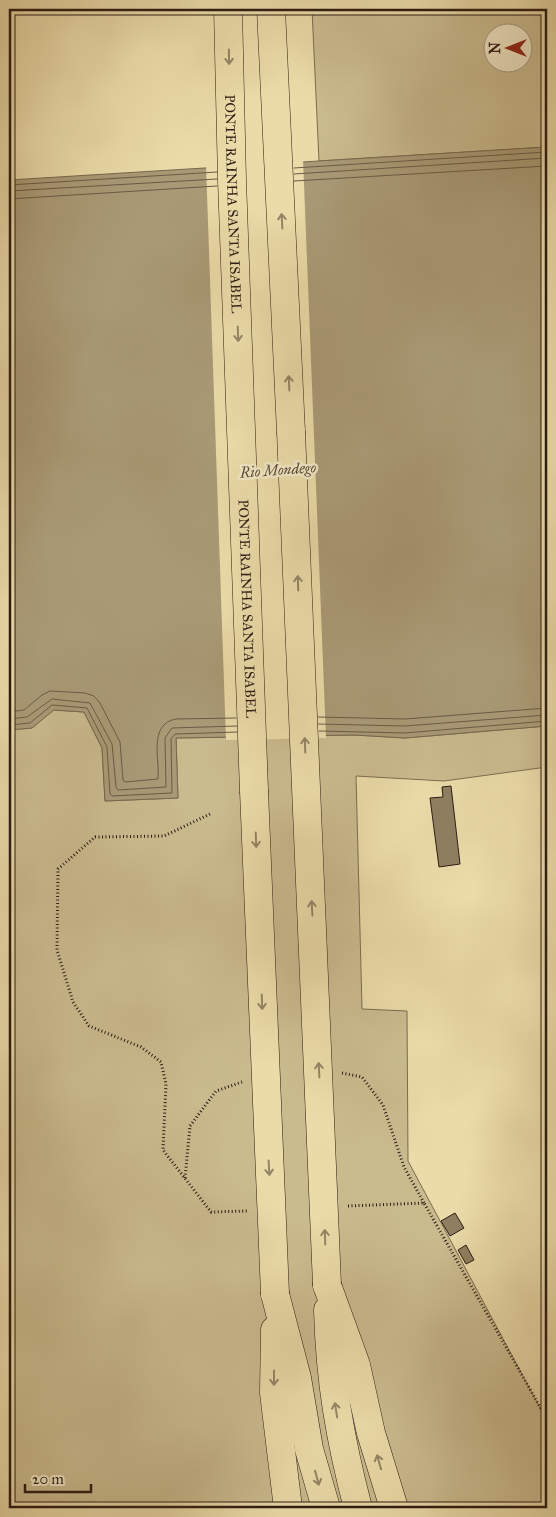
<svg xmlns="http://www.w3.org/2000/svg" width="556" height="1517" viewBox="0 0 556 1517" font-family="'IM FELL Great Primer',serif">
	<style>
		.green { fill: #cabb8f; stroke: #7b6c52; fill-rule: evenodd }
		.water { fill: #a99a76; stroke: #77684f }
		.pier { fill: #eadba8 }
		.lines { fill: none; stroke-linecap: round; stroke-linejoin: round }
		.shore { stroke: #6a5b46; stroke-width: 1 }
		.building { fill: #8f7f61; stroke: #2c1c15 }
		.highway-casing { stroke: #2c1c15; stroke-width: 29 }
		.path { stroke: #2c1c15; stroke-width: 3; stroke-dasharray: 1 2.5; stroke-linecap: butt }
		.highway { stroke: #eadba8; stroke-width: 28 }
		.highway-bridge-casing { stroke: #2c1c15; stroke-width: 29; stroke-linecap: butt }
		.highway-bridge { stroke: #eadba8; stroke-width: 28 }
		.oneway { stroke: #948566 }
		.labels { text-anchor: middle; stroke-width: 5; stroke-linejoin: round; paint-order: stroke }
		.street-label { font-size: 14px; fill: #2c1c15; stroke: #f1e8c6 }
		.water-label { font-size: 15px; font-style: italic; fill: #584837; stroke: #f1e8c6 }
	</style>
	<rect width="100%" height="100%" fill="#eadba8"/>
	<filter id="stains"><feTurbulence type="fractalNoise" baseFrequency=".004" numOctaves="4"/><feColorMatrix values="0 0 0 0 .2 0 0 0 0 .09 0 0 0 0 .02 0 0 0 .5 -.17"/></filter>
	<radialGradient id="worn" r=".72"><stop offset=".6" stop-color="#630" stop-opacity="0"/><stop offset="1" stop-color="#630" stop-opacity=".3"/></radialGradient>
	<g class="green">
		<path d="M312,9H547V147L319,161ZM494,32H524V62H494Z"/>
		<path d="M53,710L84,712L102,748L105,801L178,798L176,738L355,735L405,738L547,726V767L444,781L356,776L362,1009L407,1011L408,1161L547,1421V1508H9V730L32,728Z"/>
	</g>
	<path class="water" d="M547,147V726L405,738L355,735L176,738L178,798L105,801L102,748L84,712L54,710L32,728L9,730V180Z"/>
	<path class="pier" d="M303,159L326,738L226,740L206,165Z"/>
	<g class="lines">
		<g class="shore">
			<path d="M294,168L547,152"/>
			<path d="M294,174L547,158"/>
			<path d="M294,181L547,166"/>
			<path d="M9,185L217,172"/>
			<path d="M9,191L217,179"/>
			<path d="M9,199L217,186"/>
			<path d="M9,712L24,710L42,695L50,691L85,693L94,696L100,703L120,742L123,780L125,782L158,779C160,760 148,724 176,719L236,718"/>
			<path d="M318,717L405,719L547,708"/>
			<path d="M9,719L27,717L52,699L90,703L112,744L116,787L118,790L166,787L165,738L172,728L237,726"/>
			<path d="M318,724L405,726L547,715"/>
			<path d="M9,725L30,723L52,705L87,708L107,747L110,794L112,796L172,793L171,739L175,734L237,732"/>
			<path d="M319,731L405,733L547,721"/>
		</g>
	</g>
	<g class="building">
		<path d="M451,786L460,864L439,867L430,798L443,797L442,787Z"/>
		<path d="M455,1213L464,1228L450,1236L441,1221Z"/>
		<path d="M466,1245L474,1260L466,1264L458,1250Z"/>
	</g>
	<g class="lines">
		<g class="highway-casing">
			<g id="highway">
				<path id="s1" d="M228,9L232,180L254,791"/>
				<path d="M271,9L291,432"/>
				<path d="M327,1285L356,1365L371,1433L394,1508"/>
				<path d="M275,1294L297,1378L309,1449L326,1508"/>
				<path d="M328,1310C330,1382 340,1439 358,1508"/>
				<path d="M275,1330L274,1393L288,1508"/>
			</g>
		</g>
		<g class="path">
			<path d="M210,814L164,836L95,837L58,869L57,950L73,1002L89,1026L141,1047L161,1062L166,1084L163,1150L211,1212L247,1211"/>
			<path d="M342,1073L362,1077L383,1105L404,1167L424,1203"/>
			<path d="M185,1178L190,1126L216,1091L242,1082"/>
			<path d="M348,1206L424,1203L547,1419"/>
		</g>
		<use href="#highway" class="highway"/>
		<g class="highway-bridge-casing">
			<g id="highway-bridge">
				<path d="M291,432L327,1285"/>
				<path d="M254,791L275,1294"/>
			</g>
		</g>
		<use href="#highway-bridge" class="highway-bridge"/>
	</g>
	<defs><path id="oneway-shaft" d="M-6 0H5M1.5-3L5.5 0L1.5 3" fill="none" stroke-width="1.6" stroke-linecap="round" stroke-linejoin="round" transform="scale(1.25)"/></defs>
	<g class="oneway">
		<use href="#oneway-shaft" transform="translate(229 57) rotate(89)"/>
		<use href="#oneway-shaft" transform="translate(282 221) rotate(-93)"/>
		<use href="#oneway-shaft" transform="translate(238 334) rotate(88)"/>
		<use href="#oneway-shaft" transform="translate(289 383) rotate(-93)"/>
		<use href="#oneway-shaft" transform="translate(298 583) rotate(-92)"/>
		<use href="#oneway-shaft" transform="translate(305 745) rotate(-92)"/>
		<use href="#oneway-shaft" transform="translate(256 840) rotate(88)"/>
		<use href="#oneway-shaft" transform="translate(312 908) rotate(-93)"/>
		<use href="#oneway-shaft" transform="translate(262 1002) rotate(88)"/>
		<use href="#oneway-shaft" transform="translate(319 1070) rotate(-93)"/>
		<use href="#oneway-shaft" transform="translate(269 1168) rotate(87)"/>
		<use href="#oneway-shaft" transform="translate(325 1237) rotate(-92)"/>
		<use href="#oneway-shaft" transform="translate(274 1378) rotate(90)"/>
		<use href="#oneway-shaft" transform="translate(336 1410) rotate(-99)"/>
		<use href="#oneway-shaft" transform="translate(379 1462) rotate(-106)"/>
		<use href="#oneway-shaft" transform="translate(317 1478) rotate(75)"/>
	</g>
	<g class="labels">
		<g class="street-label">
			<text dy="5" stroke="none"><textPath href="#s1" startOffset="195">PONTE RAINHA SANTA ISABEL</textPath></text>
			<text dy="5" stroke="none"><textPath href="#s1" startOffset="600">PONTE RAINHA SANTA ISABEL</textPath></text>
		</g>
		<g class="water-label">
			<text transform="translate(278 470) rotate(-4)" y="5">Rio Mondego</text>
		</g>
	</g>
	<rect width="556" height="1517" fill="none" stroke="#eadba8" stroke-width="30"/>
	<rect x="10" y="10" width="536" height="1497" fill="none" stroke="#2c1c15" stroke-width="2.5"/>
	<rect x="15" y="15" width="526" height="1487" fill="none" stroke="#2c1c15"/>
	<g transform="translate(508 48) rotate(270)"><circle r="24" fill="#f1e8c6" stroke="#a2967f"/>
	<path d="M0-4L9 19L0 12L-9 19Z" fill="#8f2418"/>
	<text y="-8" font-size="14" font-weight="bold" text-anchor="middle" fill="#2c1c15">N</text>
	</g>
	<path d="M25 1484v8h66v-8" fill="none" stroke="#2c1c15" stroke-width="2.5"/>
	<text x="32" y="1484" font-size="15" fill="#2c1c15" stroke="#f1e8c6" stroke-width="4" paint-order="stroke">20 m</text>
	<rect width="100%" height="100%" filter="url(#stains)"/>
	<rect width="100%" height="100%" fill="url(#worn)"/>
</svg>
